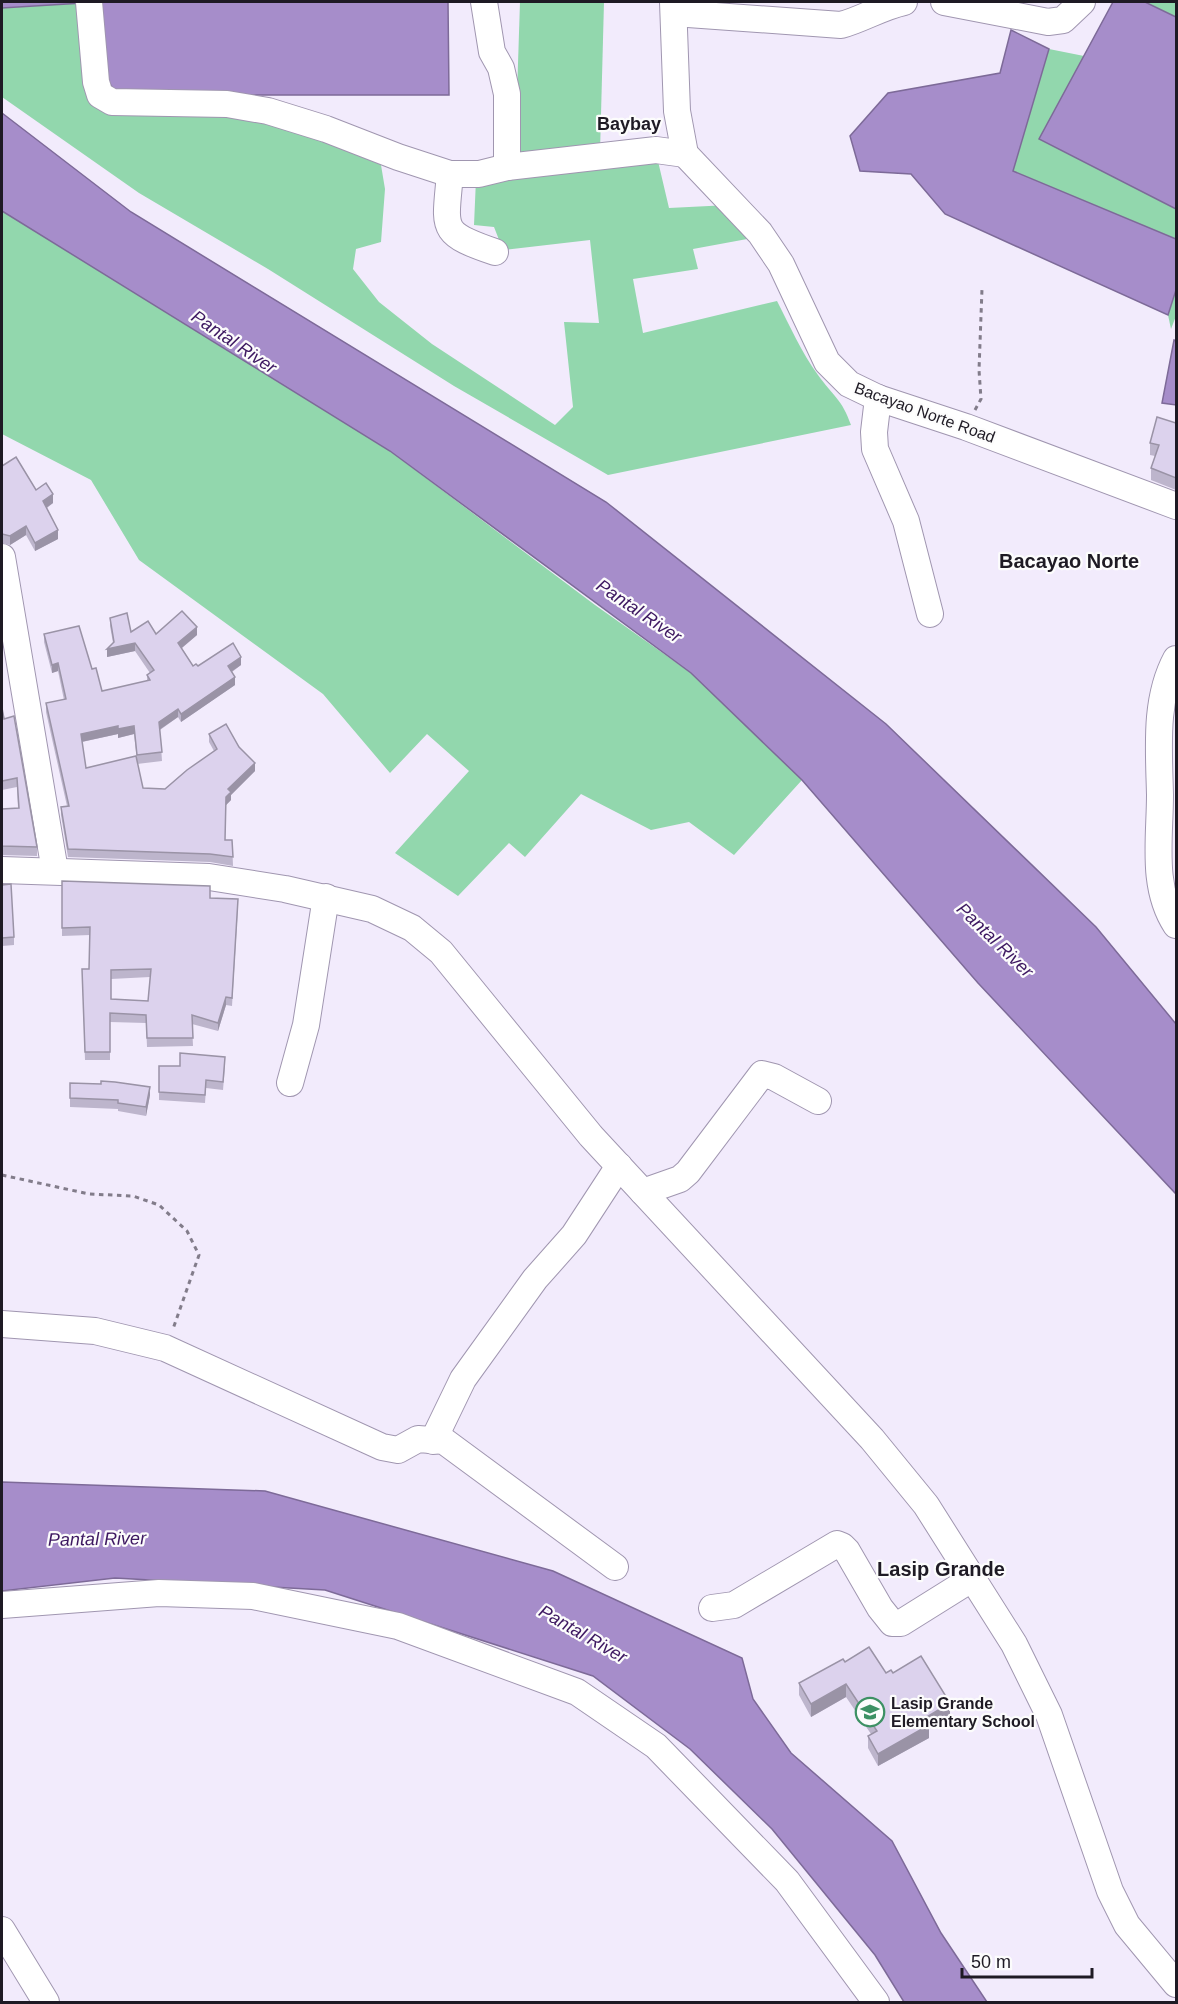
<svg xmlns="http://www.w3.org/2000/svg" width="1178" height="2004" viewBox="0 0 1178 2004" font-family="Helvetica,sans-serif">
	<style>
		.green { fill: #92d7ad }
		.water { fill: #a68dca; stroke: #7d6a98; stroke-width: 1.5 }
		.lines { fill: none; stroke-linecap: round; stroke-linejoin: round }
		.minor-casing { stroke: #a096b0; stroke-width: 28 }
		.path { stroke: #827c8a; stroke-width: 3; stroke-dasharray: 4.5 4.5; stroke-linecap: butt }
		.minor { stroke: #fff; stroke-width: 26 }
		.wall { fill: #bdb5cc; fill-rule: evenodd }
		.shaded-wall { fill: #9a93a6 }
		.building { fill: #dcd2ed; stroke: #9a93a6; stroke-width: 1.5; fill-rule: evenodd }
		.labels { text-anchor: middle; stroke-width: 4.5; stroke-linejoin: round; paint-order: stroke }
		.street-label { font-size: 16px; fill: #1e1a24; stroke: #fcfcfc }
		.poi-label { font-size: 16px; font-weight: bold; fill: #1e1a24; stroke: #fcfcfc; text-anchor: start }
		.neighbourhood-label { font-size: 18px; font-weight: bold; fill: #1e1a24; stroke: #fcfcfc }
		.water-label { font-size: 18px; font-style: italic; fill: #3d1861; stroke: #fcfcfc }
		.quarter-label { font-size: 20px; font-weight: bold; fill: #1e1a24; stroke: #fcfcfc }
	</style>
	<rect width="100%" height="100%" fill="#f2ebfc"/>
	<g class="green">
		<path d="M520,2H604L600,152L515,156Z"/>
		<path d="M1145,2H1176V17Z"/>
		<path d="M83,3L91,97L176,112L266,120L380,159L385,189L381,242L356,249L353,269L379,302L432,344L555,425L573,407L564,322L599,323L590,240L503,250L494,227L474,225L476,179L657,157L669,208L729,205L758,237L693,249L698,269L633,279L643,333L777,301C790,326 801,352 818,375C833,396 842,399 851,425L608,475L454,386L268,269L139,193L2,97V8Z"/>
		<path d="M1049,49L1084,56L1040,139L1176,209V239L1013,171Z"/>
		<path d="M2,211L390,451L595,605L691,673L802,780L734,855L689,822L651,830L581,794L525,857L509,843L458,896L395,853L469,771L427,734L390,773L323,694L139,560L91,480L2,434Z"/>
		<path d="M1176,290V316L1171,329L1168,315Z"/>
	</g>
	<g class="water">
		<path d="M2,2H83V3L2,8Z"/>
		<path d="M102,2H448L449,95H117L105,76Z"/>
		<path d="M1113,2H1145L1176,17V209L1039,139Z"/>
		<path d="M1011,30L1049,49L1013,171L1176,239V290L1168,315L945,214L911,174L860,171L850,136L888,93L1000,73Z"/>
		<path d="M2,113L131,212L606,502L886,724L1096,927L1176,1024V1194L978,983L802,780L691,673L390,451L2,211Z"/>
		<path d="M1174,340L1176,341V405L1162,403Z"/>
		<path d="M2,1482L265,1491L553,1571L742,1658L753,1699L791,1753L892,1841L941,1933L987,2002H904L875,1955L772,1829L690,1749L593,1676L325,1590L115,1578L2,1591Z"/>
	</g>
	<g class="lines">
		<g class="minor-casing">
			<g id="minor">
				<path d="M89,2L96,82L100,95L112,102L227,104L268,111L326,129L398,157L450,174H479L507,167L656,150L685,154"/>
				<path d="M484,2L492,52L501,68L507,94V167"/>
				<path d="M673,2L677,111L685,154L760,233L781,264L827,362L849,384L878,398L966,427L1176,506"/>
				<path d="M944,2L1048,22L1063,20L1082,2"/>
				<path d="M674,13L841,25C863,19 881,7 904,2"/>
				<path d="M450,174C445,230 439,233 495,252"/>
				<path d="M878,398L874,432L875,449L906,521L930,614"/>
				<path d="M2,557L55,871"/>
				<path d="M1176,659C1154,700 1159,750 1160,795C1160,838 1151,887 1176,925"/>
				<path d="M2,870L209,877L285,889L372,909L412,928L441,952L591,1136L872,1439L926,1505L1014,1644L1049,1715L1110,1891L1127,1925L1176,1984"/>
				<path d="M290,1083L306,1025L326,897"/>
				<path d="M643,1192L680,1179L688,1172L762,1074L774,1077L818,1101"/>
				<path d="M2,1324L95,1331L165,1348L382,1447L398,1450L418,1439L444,1441L615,1567"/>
				<path d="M433,1441L463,1379L535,1279L574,1235L619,1166"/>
				<path d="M2,1605L159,1593L253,1596L398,1626L577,1692L656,1746L787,1881L876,2002"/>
				<path d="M712,1608L734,1605L837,1544L842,1546L847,1551L880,1608L892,1623H901L973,1578"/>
				<path d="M2,1930L46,2002"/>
			</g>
		</g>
		<g class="path">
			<path d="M975,410L981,399L979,370L982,289"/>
			<path d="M2,1175L89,1194L133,1196L159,1205L187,1231L199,1255L173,1329"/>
		</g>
		<use href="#minor" class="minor"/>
	</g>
	<g class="wall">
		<path d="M1176,423V490L1151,480V468L1155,456L1150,455V443Z"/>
		<path d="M2,466L53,503L47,508L58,539L35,551L26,535L10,545L2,543Z"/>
		<path d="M110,618L131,632L156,634L197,635L182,648L193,666L241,665L232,672L235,685L181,722L178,717L160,730L162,761L137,764L143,788L165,789L214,751L209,742V734L239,747L255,771L231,795V800L226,805L225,840H232L233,866L210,862L68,857L61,815V807L67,806L46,712V703L64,700L58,671L52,673L44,642V634L92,669L102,691L147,681V675L150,673L135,651L107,657L113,643L110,626ZM118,734V738L134,734L137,761L86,768L82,742Z"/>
		<path d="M2,708L37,847V856L2,855V809L18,808L17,787L2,790Z"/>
		<path d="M62,881L210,898L238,907L232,1006L226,1005L218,1031L192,1024L193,1046L147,1047L146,1023L110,1022V1060H85L82,969H89L90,935L62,936ZM150,977L148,1001L111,999V979Z"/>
		<path d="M2,885L14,937V945L2,946Z"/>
		<path d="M159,1066H225L223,1090L206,1088L205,1103L159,1100Z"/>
		<path d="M70,1083L150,1095L146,1116L118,1111V1109L70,1107Z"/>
		<path d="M845,1662L886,1673H893L950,1715L929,1728V1738L878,1766L868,1748V1736L871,1734L846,1697L811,1717L799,1695V1683Z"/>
	</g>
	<g class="shaded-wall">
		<path d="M53,494V503L43,510V501Z"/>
		<path d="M26,526V535L10,545V536Z"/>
		<path d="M58,530V539L35,551V543Z"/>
		<path d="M197,627V635L178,651V643Z"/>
		<path d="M135,643V651L107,657V649Z"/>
		<path d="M241,657V665L228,674V666Z"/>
		<path d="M58,663V671L52,673V665Z"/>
		<path d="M235,677V685L181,722V714Z"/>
		<path d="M178,709V717L159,730V722Z"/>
		<path d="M118,726V734L81,742V734Z"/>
		<path d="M134,726V734L118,738V729Z"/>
		<path d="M255,763V771L231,795V800L226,805V797L228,789Z"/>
		<path d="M226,997V1005L218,1031V1023Z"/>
		<path d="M150,1087V1095L146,1116V1107Z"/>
		<path d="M846,1684V1697L811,1717V1704Z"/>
		<path d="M950,1703V1715L929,1728V1738L878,1766V1754L925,1718Z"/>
	</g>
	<g class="building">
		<path d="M1157,417L1176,423V478L1151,468L1159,445L1150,443Z"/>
		<path d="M16,457L36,490L46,483L53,494L43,501L58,530L35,543L26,526L10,536L2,534V466Z"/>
		<path d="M182,611L197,627L178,643L193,666L196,664L198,666L233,643L241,657L228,666L235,677L181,714L178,709L159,722L162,752L137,755L134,726L118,729V726L81,734L86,768L136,756L143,788L165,789L187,770L217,749L209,734L226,724L239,747L255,763L228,789L231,792L226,797L225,840H232L233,857L210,854L68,849L61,807L69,806L46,703L66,699L58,663L52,665L44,634L79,626L92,669L96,668L102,691L150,680L147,675L154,670L135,643L107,649L114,642L110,618L127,613L131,632L148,621L156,634Z"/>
		<path d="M2,708L4,719L14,716L37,847L2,846V809L19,808L17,778L2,781Z"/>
		<path d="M62,881L210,886V898L238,899L232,998L226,997L218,1023L192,1015L193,1038H147L146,1015L110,1013V1052H85L82,969H89L90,927L62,928ZM151,969L148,1001L111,999V970Z"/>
		<path d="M11,884L14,937L2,938V885Z"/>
		<path d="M180,1053L225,1057L223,1082L206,1080L205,1095L159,1092V1066H180Z"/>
		<path d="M101,1081L115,1082L150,1087L146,1107L118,1103V1100L70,1098V1083L101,1084Z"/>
		<path d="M869,1647L886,1673L891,1670L893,1673L921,1656L950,1703L925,1718L929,1725L878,1754L868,1736L877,1731L846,1684L811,1704L799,1683L843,1659L845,1662Z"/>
	</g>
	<defs>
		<g id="school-ring" transform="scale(1.5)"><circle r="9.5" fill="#fcfcfc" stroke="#3d9164" stroke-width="1.5"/><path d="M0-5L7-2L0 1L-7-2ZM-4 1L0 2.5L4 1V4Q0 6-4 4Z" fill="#3d9164"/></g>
	</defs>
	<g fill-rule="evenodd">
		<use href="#school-ring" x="870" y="1712"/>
	</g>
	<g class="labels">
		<g class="street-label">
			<text transform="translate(925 412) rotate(20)" y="6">Bacayao Norte Road</text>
		</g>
		<g class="poi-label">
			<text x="891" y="1709">Lasip Grande<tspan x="891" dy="18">Elementary School</tspan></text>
		</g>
		<g class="neighbourhood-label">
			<text x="629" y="130">Baybay</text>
		</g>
		<g class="water-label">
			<text transform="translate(234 342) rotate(34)" y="6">Pantal River</text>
			<text transform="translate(639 611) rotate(34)" y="6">Pantal River</text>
			<text transform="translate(995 940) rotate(44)" y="6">Pantal River</text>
			<text transform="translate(97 1539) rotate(-1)" y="6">Pantal River</text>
			<text transform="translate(583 1634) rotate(30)" y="6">Pantal River</text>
		</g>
		<g class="quarter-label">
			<text x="1069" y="568">Bacayao Norte</text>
			<text x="941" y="1576">Lasip Grande</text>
		</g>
	</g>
	<rect width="1178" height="2004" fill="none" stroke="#1e1a24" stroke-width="6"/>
	<path d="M962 1968v9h130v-9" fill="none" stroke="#1e1a24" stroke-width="3"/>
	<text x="971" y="1968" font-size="18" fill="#1e1a24" stroke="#fcfcfc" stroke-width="4.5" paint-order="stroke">50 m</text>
</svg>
